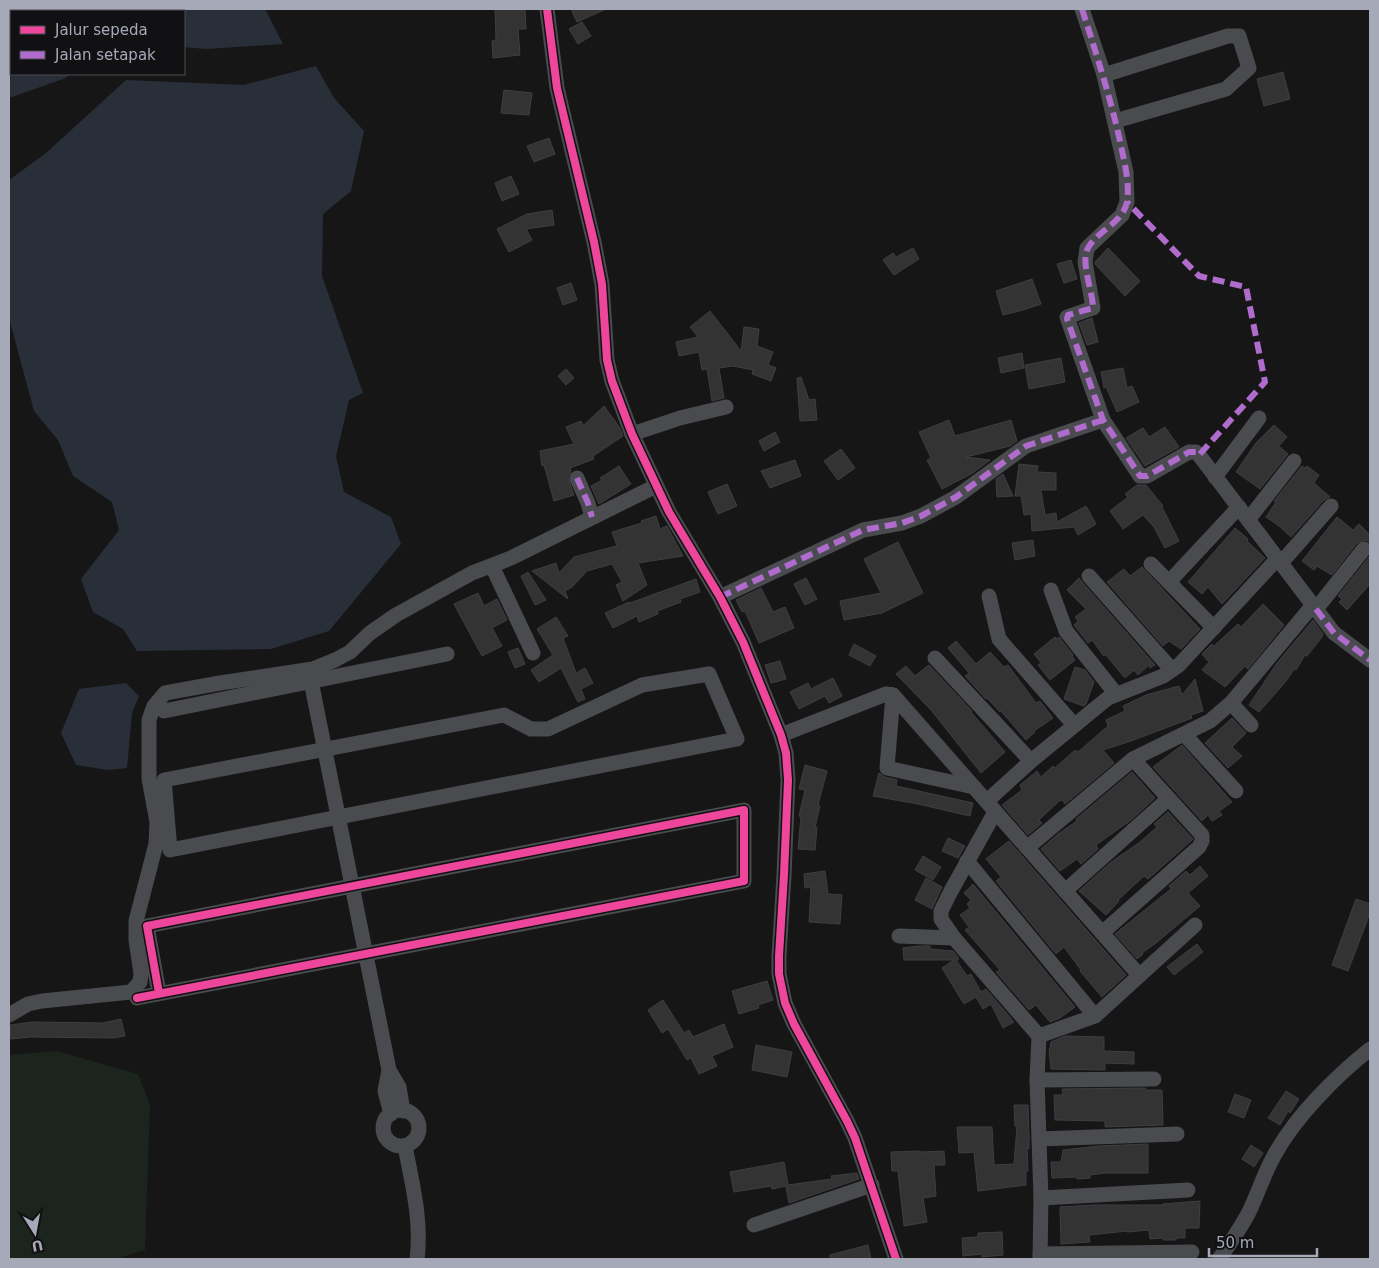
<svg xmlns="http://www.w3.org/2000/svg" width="1379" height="1268" viewBox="0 0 1379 1268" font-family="'DejaVu Sans',sans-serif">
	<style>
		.green { fill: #1c241e }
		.water { fill: #292f39 }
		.building { fill: #333334; stroke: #3f3f42 }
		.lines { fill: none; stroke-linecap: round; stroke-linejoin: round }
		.minor { stroke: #4a4b4f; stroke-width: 15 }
		.quiet { stroke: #b06ccc; stroke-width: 6; stroke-dasharray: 12 6; stroke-linecap: butt }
		.cycleway-casing { stroke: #111012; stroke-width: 11 }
		.cycleway { stroke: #ed469a; stroke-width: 8 }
	</style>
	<rect width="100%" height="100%" fill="#161616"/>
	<path class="green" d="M57,1051L138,1074L150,1105L145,1250L115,1259H9V1055Z"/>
	<g class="water">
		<path d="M9,9H265L283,44L206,49L184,47V11H11V74H72L63,79L9,98Z"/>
		<path d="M316,66L334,98L364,131L351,191L323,214L322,276L363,393L349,400L336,456L344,492L391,517L401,544L329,631L271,649L137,651L123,629L93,612L81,579L119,530L112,502L73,476L58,440L34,411L9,318V180L46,153L126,80L244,85Z"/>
		<path d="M126,683L139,696L132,713L127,768L108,770L76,765L61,733L79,689Z"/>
	</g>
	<g class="building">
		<path d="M495,9H525L526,29H518L520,55L493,58L492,41L496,40Z"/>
		<path d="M571,9H606L577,22Z"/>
		<path d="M582,22L591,36L578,44L569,29Z"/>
		<path d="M1283,72L1290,99L1264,106L1257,79Z"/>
		<path d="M504,90L532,93L529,115L501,113Z"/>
		<path d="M549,138L555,154L534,162L527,146Z"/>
		<path d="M511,176L519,194L502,201L495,183Z"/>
		<path d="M552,210L554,225L526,229L532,240L509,252L497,229L527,214Z"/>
		<path d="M913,248L919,259L894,275L883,260L893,253L896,257Z"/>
		<path d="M1108,248L1140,281L1125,296L1095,264V262Z"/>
		<path d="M1071,260L1077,279L1064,283L1057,264Z"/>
		<path d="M1032,279L1041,304L1023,310L1003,315L996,291Z"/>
		<path d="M571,283L577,300L563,305L557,288Z"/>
		<path d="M710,311L741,351L744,327L759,329L757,346L773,352L768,365L776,368L771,381L752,374L753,370L733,366L719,368L724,398L712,401L707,369L702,370L699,352L679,356L676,342L698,337L690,327Z"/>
		<path d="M1092,318L1098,342L1087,345L1079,323Z"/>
		<path d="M1022,353L1024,368L1001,373L998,358Z"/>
		<path d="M1061,358L1065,382L1029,389L1025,365Z"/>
		<path d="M1123,368L1127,388L1132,386L1139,402L1117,412L1106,387L1104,388L1101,372Z"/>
		<path d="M566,369L574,378L566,385L558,376Z"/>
		<path d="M801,377L809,400L815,399L817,420L800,421L797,378Z"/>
		<path d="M604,406L620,428L623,436L593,456L594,459L570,468L571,471L568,477L574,495L554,501L544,465L542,466L540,451L574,444L566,427L581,421L583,426Z"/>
		<path d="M949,420L955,436L1011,420L1017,441L1010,446L966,457L990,460L973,473L942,489L927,460L931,458L919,432Z"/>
		<path d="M1274,425L1287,437L1279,446L1288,454L1260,489L1236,472L1256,443Z"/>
		<path d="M1165,427L1179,447L1145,466L1126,438L1143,428L1149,437Z"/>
		<path d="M775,432L780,442L764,451L759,441Z"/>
		<path d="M841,449L855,468L838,480L824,461Z"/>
		<path d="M795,460L801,476L770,488L761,471Z"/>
		<path d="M1019,464L1038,466L1037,472L1056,473V490H1041L1045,515L1056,513L1057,522L1086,506L1096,524L1078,535L1074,527L1032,531L1031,514L1024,515L1021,496H1015Z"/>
		<path d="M619,466L631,484L599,504L591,486L602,480L600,478Z"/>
		<path d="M1302,466L1305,468L1307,466L1319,475L1314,483L1330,497L1324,500L1291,537L1279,526L1266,517L1276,502L1274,501Z"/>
		<path d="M1003,474L1013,496L997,497L996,479Z"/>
		<path d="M727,484L737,506L718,514L708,492Z"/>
		<path d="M1137,485H1146L1163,506L1162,507L1179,541L1165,548L1154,527L1143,515L1123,529L1110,511L1128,497L1125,494Z"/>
		<path d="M656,516L660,529L667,526L683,556L638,563L647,585L623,601L616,585L622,582L612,564L587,571L572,587L565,591L568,599L532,571L556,563L559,573L574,557L617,546L612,532L642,523L641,521Z"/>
		<path d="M1337,517L1353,530L1359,524L1370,535V542L1365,540L1357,543L1332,575L1317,566L1314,570L1302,561Z"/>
		<path d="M1235,528L1248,539L1247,541L1265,558L1222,604L1208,587L1202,594L1188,582Z"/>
		<path d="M1033,540L1035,556L1015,560L1012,543Z"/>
		<path d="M898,542L923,593L882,613L844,620L840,601L881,593L864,559Z"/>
		<path d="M1370,556V584L1347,610L1339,602L1342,599L1338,596Z"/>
		<path d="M1142,567L1200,629L1181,649L1169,641L1163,646L1107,582L1124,569L1130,576Z"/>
		<path d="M528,572L546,600L535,605L521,576Z"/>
		<path d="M806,578L817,599L805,605L794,584Z"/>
		<path d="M1079,578L1082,582L1155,665L1150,668L1149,665L1138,675L1134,670L1125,678L1105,654L1104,656L1092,640L1088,643L1074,625L1078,621L1075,617L1086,609L1067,590Z"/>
		<path d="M696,579L700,592L680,599L681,602L657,611L658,614L639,622L637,616L613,628L605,613L629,602L630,603Z"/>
		<path d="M761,588L773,612L785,607L794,628L759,643L745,611L742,612L736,600Z"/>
		<path d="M478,593L484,606L497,599L507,620L492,628L502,646L482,656L454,604Z"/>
		<path d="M1263,604L1284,625L1248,669L1245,666L1225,687L1202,670L1209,662L1202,654L1212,644L1214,646L1238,624L1241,627Z"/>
		<path d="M556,617L568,636L563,638L576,673L585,668L593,683L581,689L585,699L578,702L561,668L539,682L531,670L553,655L537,629Z"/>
		<path d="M1313,620L1323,634L1322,637L1307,656L1305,655L1296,670L1294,669L1287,680L1259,712L1249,705L1277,663Z"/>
		<path d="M1055,637L1057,639L1059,637L1073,655L1072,656L1075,660L1050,680L1038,665L1041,663L1034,654Z"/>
		<path d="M956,641L976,664L990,652L1004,667L1008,665L1036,703L1040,701L1053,718L1034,731L1035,732L1026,740L1001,711L1000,712L987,698L986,699L965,676L969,673L948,648Z"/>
		<path d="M854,644L876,656L870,666L849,655Z"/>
		<path d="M518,648L525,664L515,668L508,652Z"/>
		<path d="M780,661L786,679L771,683L765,665Z"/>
		<path d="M929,665L972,711L971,712L1005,752L981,773L931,710L896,674L906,666L915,676Z"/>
		<path d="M1075,667L1085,670L1094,682L1086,704L1084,706L1064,699Z"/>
		<path d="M833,678L842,696L829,703L825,696L799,709L790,692L808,683L811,689Z"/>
		<path d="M1195,679L1203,711L1191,715L1192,718L1131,741L1103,750L1114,763L1065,804L1062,800L1059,801L1039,820L1042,823L1028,835L1002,805L1022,790L1020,785L1037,771L1041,777L1053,766L1055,768L1075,750L1078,752L1108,726L1106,720L1125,711L1123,706L1146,695L1179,686L1182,695Z"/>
		<path d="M1232,718L1246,733L1232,747L1242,756L1228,768L1205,743Z"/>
		<path d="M1182,745L1232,802L1219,811L1222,815L1212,821L1208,815L1202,821L1153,767Z"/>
		<path d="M805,765L827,771L818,805L820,806L815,827H817L815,850L798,849L801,817L799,816L805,790L799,789Z"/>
		<path d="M1132,772L1155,798L1131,820L1096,845L1098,849L1081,864L1077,859L1060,871L1041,849L1058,834L1077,821L1076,819Z"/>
		<path d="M879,773L885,777L897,780L896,786L973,803L970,816L918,804L873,796Z"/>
		<path d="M1168,812L1193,839L1191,841L1148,879L1144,876L1118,900L1119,901L1106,915L1079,891L1110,863L1140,842L1157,827L1154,824Z"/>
		<path d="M948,838L965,846L958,858L942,851Z"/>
		<path d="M1009,841L1126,975L1102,997L1080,971L1081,970L1064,947L1056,954L996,881L1001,877L986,859Z"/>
		<path d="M923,856L941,867L933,880L915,870Z"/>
		<path d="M1200,866L1208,876L1188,893L1200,906L1156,943L1142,953L1143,954L1137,959L1115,934L1171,889L1169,886L1186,871L1190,875Z"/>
		<path d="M825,871L828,894L842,895L840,924L809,922L811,887L805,888L804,874Z"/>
		<path d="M926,878L942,887L932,909L915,900Z"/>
		<path d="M973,884L1075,1007L1060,1018L1050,1022L1036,1005L1029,1010L996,972L1000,970L965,930L969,927L960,915L970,908L967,904L971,900L964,893Z"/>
		<path d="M1356,899L1370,904V913L1348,971L1332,965Z"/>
		<path d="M1197,944L1203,952L1174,975L1167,967Z"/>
		<path d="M919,946H930V949L953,951L958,957V960H956L967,976L971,974L981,992L986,989L1014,1022L1003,1028L991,1004L983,1009L976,997L964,1004L942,968L954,960H904L903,948Z"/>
		<path d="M767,981L773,1000L758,1005L759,1008L739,1014L732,991Z"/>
		<path d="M663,1000L684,1033L689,1030L693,1037L724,1024L733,1047L712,1056L717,1066L699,1074L691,1058L687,1060L668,1029L662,1033L648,1010Z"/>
		<path d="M121,1019L125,1036L113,1038L30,1037L11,1039L10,1025L33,1022L103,1023Z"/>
		<path d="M1065,1036L1104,1037V1051L1134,1052V1064L1105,1063V1070L1051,1069L1049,1049H1050L1051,1042Z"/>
		<path d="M756,1045L792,1052L787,1077L752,1070Z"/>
		<path d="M1145,1088L1146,1090H1162L1163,1125L1105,1127V1121L1055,1120L1054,1095H1063L1062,1089Z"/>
		<path d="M1286,1091L1299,1099L1290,1113L1288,1111L1280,1125L1268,1118Z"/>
		<path d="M1235,1094L1251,1100L1244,1118L1228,1112Z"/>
		<path d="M1014,1105H1028L1029,1135V1149L1027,1148L1028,1171H1026V1185L978,1191L974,1152L959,1153L957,1127H992L994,1165L1014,1164L1017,1126H1015Z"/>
		<path d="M1148,1144V1173H1105L1090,1175V1178L1077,1179V1177L1052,1178L1051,1162H1061L1063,1150L1099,1146Z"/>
		<path d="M1251,1145L1263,1153L1254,1167L1242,1159Z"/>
		<path d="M920,1151V1152L944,1151L945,1165H934L936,1196L923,1198L927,1222L904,1226L898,1171H892L891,1152Z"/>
		<path d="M784,1162L788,1185L832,1179L831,1176L857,1173L859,1179L789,1203L786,1186L772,1189L771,1186L734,1192L730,1172Z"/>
		<path d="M1200,1201L1199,1228H1185V1238H1176V1240H1163V1238L1150,1239L1149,1230L1127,1232V1231L1089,1235L1090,1242L1061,1244L1060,1207L1094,1205H1163V1204Z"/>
		<path d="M1002,1232L1003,1255L982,1257V1254L963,1256L962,1238L978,1237V1233Z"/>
		<path d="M868,1245L871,1259H830V1255Z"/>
	</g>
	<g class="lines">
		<g class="minor">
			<path d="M547,9L557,88L594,242L602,284L607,360L612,381L632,434L669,512L720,597L743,642L781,735L786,753L788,780L784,875L779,956V974L785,1003L794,1024L847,1121L855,1138L896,1259"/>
			<path d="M1082,9L1104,75L1126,172L1127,202L1122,215L1087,248L1085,262L1093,308L1067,317L1103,420L1140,476H1147L1189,452H1196L1199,455L1334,633L1370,660"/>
			<path d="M1104,75L1228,36H1239L1249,68L1226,89L1115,121"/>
			<path d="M632,434L680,418L726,407"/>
			<path d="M1215,477L1259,418"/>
			<path d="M577,478L588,503L592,517"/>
			<path d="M1248,520L1294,461"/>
			<path d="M1281,563L1331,506"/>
			<path d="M1151,564L1214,628"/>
			<path d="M492,566L533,653"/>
			<path d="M1089,576L1172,670"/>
			<path d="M1169,582L1239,507"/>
			<path d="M1051,590L1066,631L1116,694"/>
			<path d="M989,596L999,639L1074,725"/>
			<path d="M720,597L863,530L902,523L921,516L956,497L1026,446L1103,420"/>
			<path d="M1316,609L1364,549"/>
			<path d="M935,658L1031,761"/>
			<path d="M709,674L737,739L170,850L164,780L504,715L531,729H548L642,685Z"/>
			<path d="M311,681L389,1070L399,1087L403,1111"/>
			<path d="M893,695L887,768L974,787"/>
			<path d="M1231,703L1251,725"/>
			<path d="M164,711L447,654"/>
			<path d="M1184,734L1236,791"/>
			<path d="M781,735L886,694L893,695L1139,975"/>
			<path d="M987,801L1031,761L1108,698L1163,676L1179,665L1277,559"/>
			<path d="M995,812L951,891L941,911V919L954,938L1039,1036L1037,1080L1041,1198L1040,1259"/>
			<path d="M1027,848L1133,759L1210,721L1231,703L1313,605"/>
			<path d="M967,861L1095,1016"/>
			<path d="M1065,891L1168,799"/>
			<path d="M1102,933L1199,847L1202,841V835L1133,759"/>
			<path d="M899,936L954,938"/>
			<path d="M137,998L744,881V810L147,926L159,993"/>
			<path d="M9,1015L28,1004L42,1001L131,992L140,982L141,974L136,940V921L156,844L157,822L149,779V720L154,706L165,693L220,683L313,669L335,660L350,652L370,633L396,615L472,573L511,558L656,486"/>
			<path d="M1039,1036L1095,1016L1195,925"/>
			<path d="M389,1070L385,1091L391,1114"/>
			<path d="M1037,1080L1154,1079"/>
			<circle cx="401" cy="1128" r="18"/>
			<path d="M1039,1139L1177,1134"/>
			<path d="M405,1146C412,1183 422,1221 417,1259"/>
			<path d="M1041,1198L1188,1190"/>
			<path d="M754,1225L872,1185"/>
			<path d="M1040,1254L1192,1252"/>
			<path d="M1219,1259C1229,1245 1239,1230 1248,1214C1258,1194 1264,1173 1275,1154C1296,1116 1336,1076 1370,1049"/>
		</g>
		<g class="quiet">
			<path d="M1082,9C1096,53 1110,96 1120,141C1124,161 1130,182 1127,202C1123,223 1097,231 1088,248C1080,262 1093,292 1093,308L1068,315L1067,319L1103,420L1140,476H1147L1189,452H1196L1199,455L1265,382L1246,287L1199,276L1127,202"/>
			<path d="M577,478L588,503L592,517"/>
			<path d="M720,597L863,530L902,523L921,516L956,497L1026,446L1103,420"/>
			<path d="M1316,609L1334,633L1370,660"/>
		</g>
		<g class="cycleway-casing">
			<g id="cycleway">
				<path d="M547,9L557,88L594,242L602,284L607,360L612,381L632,434L669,512L720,597L743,642L781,735L786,753L788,780L784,875L779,956V974L785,1003L794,1024L847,1121L855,1138L896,1259"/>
				<path d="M137,998L744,881V810L147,926L159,993"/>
			</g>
		</g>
		<use href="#cycleway" class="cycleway"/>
	</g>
	<rect width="1379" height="1268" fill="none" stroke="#a6a9b8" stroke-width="20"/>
	<rect x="10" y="10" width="175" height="65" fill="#111012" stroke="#4d4d54"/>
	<rect x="20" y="26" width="25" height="8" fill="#ed469a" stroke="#4d4d54"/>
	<text x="55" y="35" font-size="15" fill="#a6a9b8">Jalur sepeda</text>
	<rect x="20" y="51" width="25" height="8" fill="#b06ccc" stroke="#4d4d54"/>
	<text x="55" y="60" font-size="15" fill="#a6a9b8">Jalan setapak</text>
	<g transform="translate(35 1233) rotate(169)" stroke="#111012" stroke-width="4" paint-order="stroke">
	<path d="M0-4L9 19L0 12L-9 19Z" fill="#a6a9b8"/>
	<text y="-8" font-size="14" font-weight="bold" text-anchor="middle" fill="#a6a9b8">U</text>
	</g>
	<path d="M1209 1248v8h108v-8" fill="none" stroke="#a6a9b8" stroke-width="2.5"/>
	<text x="1216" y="1248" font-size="15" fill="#a6a9b8" stroke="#111012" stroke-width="4" paint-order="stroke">50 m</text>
</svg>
